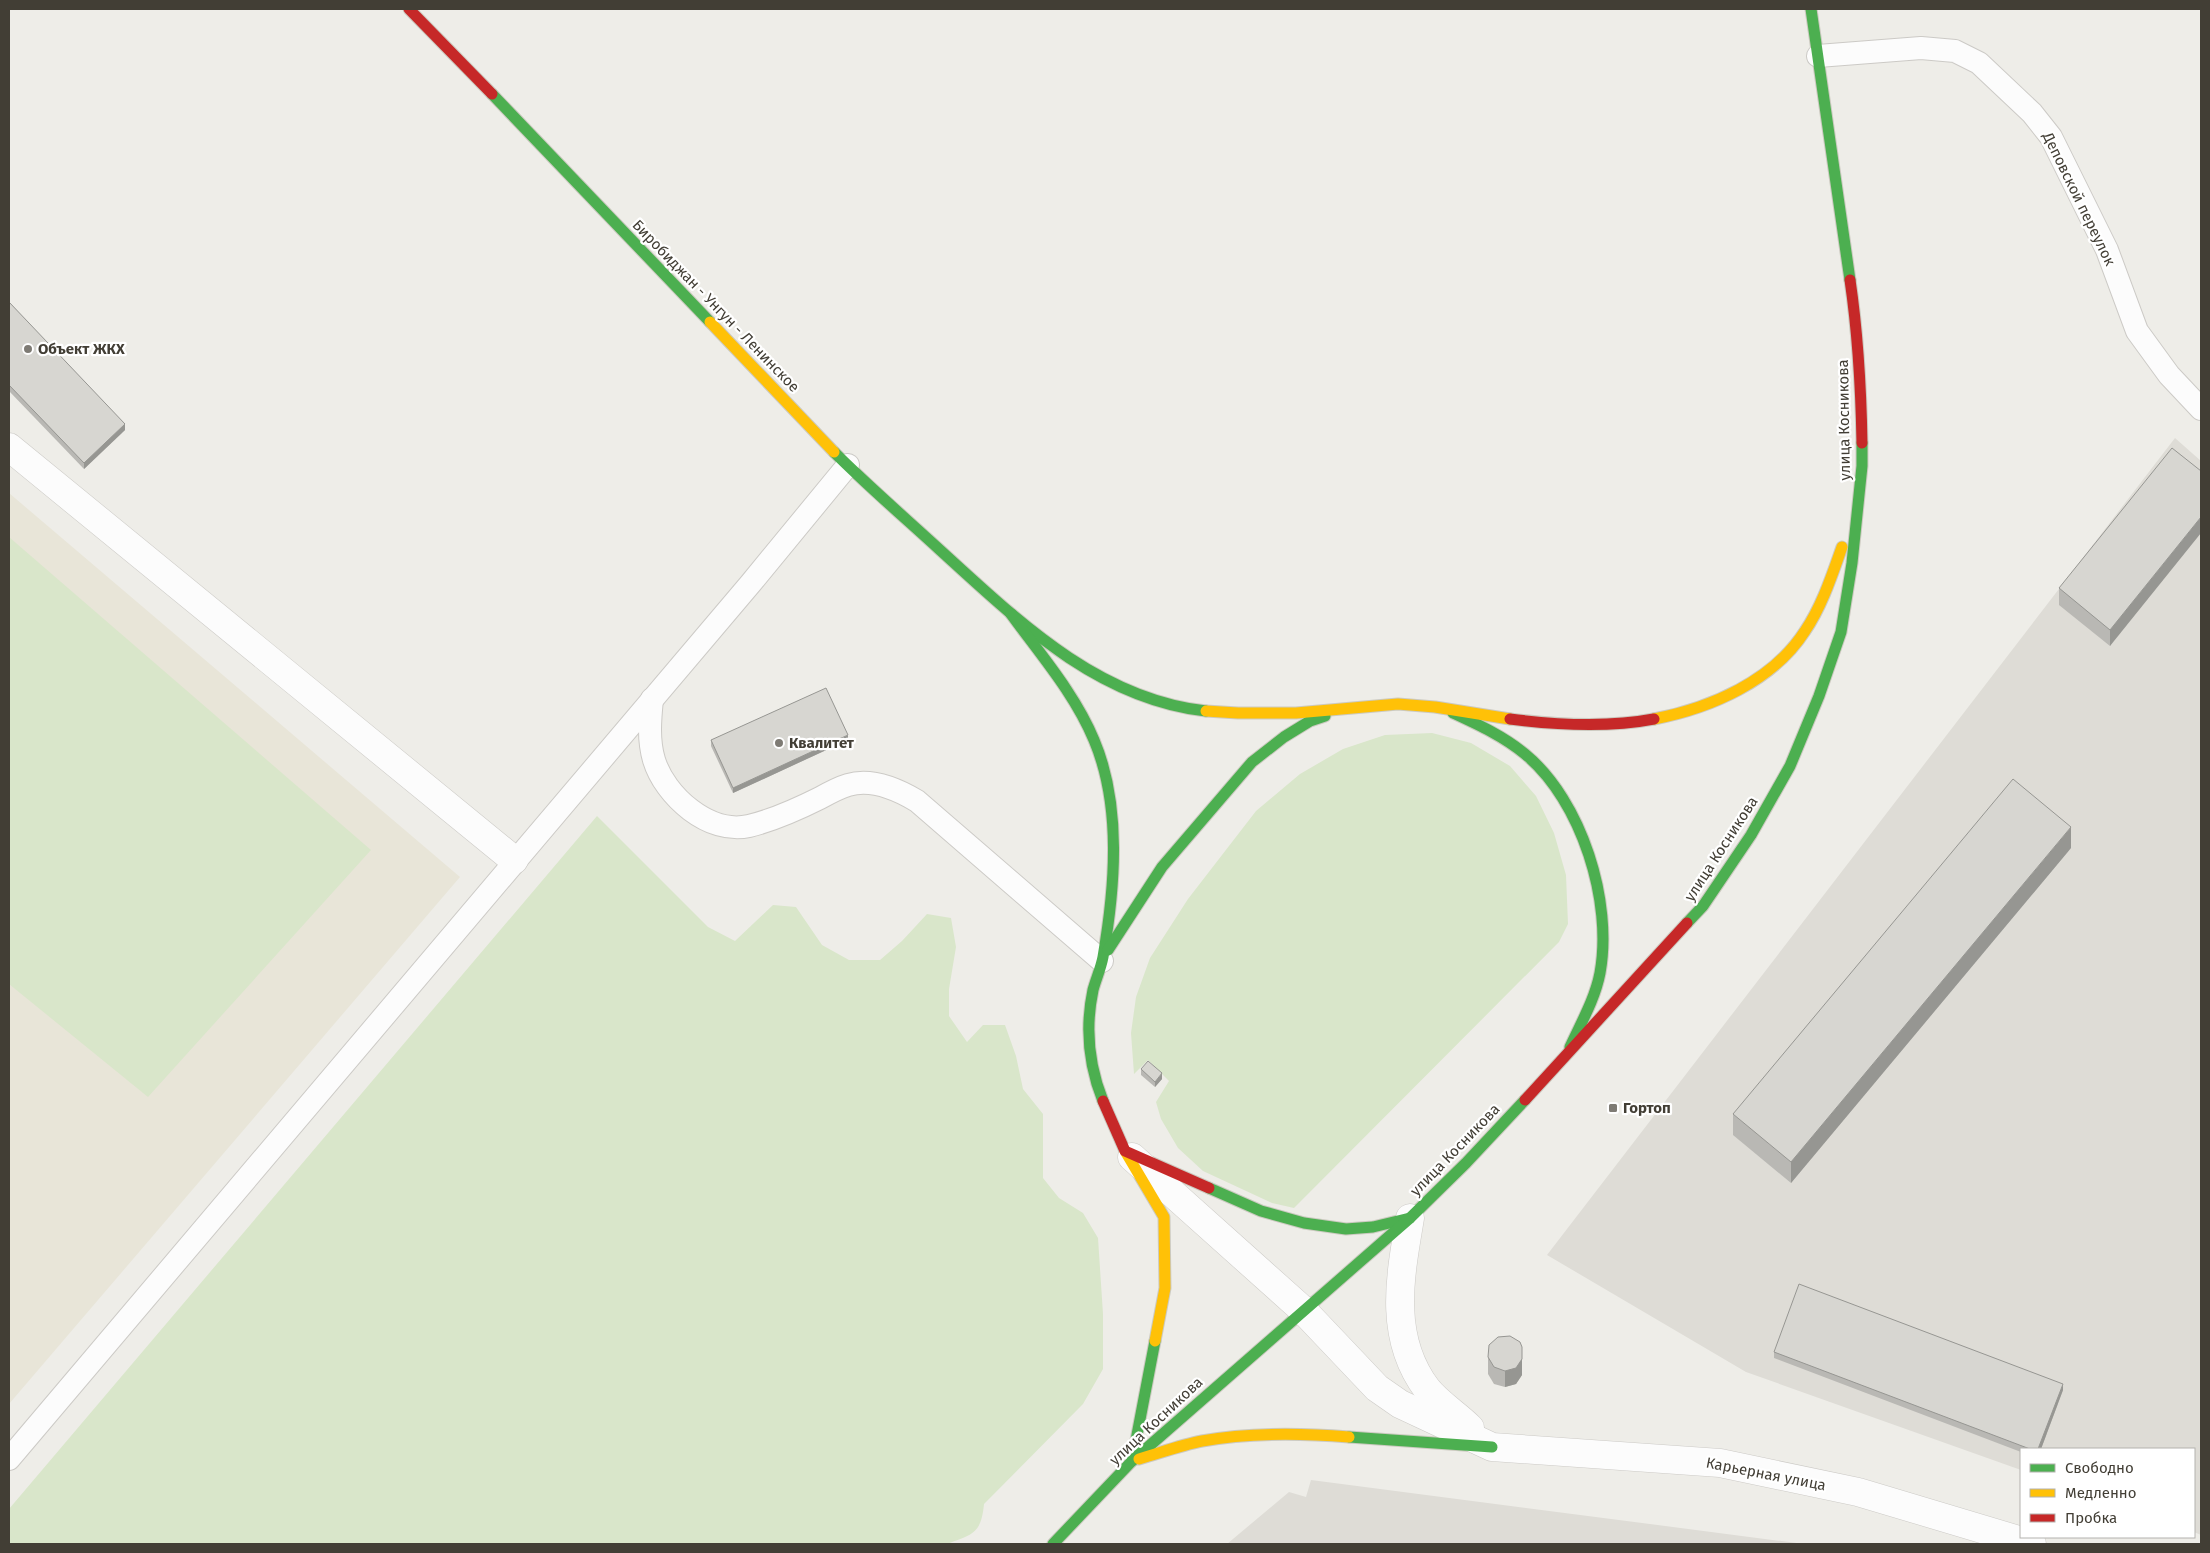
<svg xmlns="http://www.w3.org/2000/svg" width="2210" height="1553" viewBox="0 0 2210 1553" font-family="'Fira Sans',sans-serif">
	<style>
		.industrial { fill: #dedcd6 }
		.education { fill: #e8e5d8 }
		.green { fill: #d9e6ca }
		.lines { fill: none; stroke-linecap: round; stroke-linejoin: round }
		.lane-casing { stroke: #cccac6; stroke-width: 24 }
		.street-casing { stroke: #cccac6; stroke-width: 29 }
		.fast-casing { stroke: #cccac0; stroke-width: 13 }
		.slow-casing { stroke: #cccac0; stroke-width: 13 }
		.jam-casing { stroke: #cccac0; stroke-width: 13 }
		.lane { stroke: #fcfcfc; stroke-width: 22 }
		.street { stroke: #fcfcfc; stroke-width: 28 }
		.fast { stroke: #4caf50; stroke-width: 11 }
		.slow { stroke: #ffc107; stroke-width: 11 }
		.jam { stroke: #c62828; stroke-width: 11 }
		.wall { fill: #b9b8b4 }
		.shaded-wall { fill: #969692 }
		.building { fill: #d7d6d1; stroke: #969692 }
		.poi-dot { fill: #7e7b74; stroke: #fff; stroke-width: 2 }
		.labels { text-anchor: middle; stroke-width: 4.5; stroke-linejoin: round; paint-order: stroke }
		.street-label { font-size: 15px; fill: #423e35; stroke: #fff }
		.poi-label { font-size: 15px; font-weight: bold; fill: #423e35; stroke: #fff; text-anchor: start }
	</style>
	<rect width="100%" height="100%" fill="#eeede8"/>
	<g class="industrial">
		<path d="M2175,438L2201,461V1535L2194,1532V1449H2021V1470L1746,1372L1547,1255Z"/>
		<path d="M1311,1480L1804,1544H1227L1289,1492L1306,1497Z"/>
	</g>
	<path class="education" d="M9,493L460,877L9,1404Z"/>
	<g class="green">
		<path d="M9,537L371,850L148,1097L9,984Z"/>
		<path d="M1432,733L1471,743L1510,766L1536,796L1554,833L1566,875L1568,924L1559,942L1294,1208L1272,1203L1203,1171L1178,1148L1161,1119L1156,1102L1169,1081L1148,1060L1134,1074L1131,1033L1136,997L1150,958L1188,899L1256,811L1300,774L1343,749L1385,735Z"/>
		<path d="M597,816L708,927L735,941L773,905L796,907L822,945L849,960H880L902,941L927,914L951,918L956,947L949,989V1016L967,1042L983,1025H1005L1016,1056L1023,1089L1043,1114V1178L1059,1198L1083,1213L1098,1238L1103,1314V1369L1083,1404L984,1504C981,1534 973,1534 947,1544H9V1509Z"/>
	</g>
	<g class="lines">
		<g class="lane-casing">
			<g id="lane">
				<path d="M1818,56L1921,48L1955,51L1979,63L2032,113L2051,137L2107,250L2137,331L2169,375L2201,409"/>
				<path d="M652,699C650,719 648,740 654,760C665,796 709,835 749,826C774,820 798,809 820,798C829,793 838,788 848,785C871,778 897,789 917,801L1102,961"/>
				<path d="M9,1459L751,583L848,465"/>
			</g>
		</g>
		<g class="street-casing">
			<g id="street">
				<path d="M9,447L514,860"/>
				<path d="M1132,1157L1303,1310L1377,1388L1400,1404L1492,1447L1720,1463L1858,1492L2032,1544"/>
				<path d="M1410,1218C1400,1277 1388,1337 1427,1389C1438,1403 1457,1415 1470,1428"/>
			</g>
		</g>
		<g class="fast-casing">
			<g id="fast">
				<path d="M1811,9L1850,280"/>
				<path d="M492,94L710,322"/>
				<path d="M834,452C868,486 904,517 940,550C1017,620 1097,699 1206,711"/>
				<path d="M1011,614C1040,654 1075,694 1094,740C1122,806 1115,888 1103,957C1101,968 1096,979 1093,990C1085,1028 1089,1066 1103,1101"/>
				<path d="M1453,713C1479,725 1503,736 1525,754C1582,801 1613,902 1600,973C1595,999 1581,1023 1570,1047"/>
				<path d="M1687,923L1703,906L1751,835L1790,766L1819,696L1841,632L1852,563L1862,466V443"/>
				<path d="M1108,950L1162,867L1252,762L1284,737L1310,721L1325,716"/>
				<path d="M1209,1188L1261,1211L1304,1223L1346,1229L1373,1227L1410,1218L1466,1163L1525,1100"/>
				<path d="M1349,1437L1492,1447"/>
				<path d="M1132,1461L1155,1341"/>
				<path d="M1053,1544L1132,1461L1410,1218"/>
			</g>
		</g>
		<g class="slow-casing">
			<g id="slow">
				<path d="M710,322L834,452"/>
				<path d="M1206,711L1238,713H1296L1398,704L1435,707L1510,719"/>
				<path d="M1654,719C1711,708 1773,681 1805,631C1822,606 1832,575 1842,547"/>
				<path d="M1125,1151L1164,1217L1165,1288L1155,1341"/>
				<path d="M1139,1459C1160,1453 1181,1445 1202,1441C1251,1432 1300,1433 1349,1437"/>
			</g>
		</g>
		<g class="jam-casing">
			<g id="jam">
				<path d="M409,9L492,94"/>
				<path d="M1850,280C1858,334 1861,388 1862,443"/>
				<path d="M1510,719C1557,725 1607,728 1654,719"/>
				<path d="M1525,1100L1687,923"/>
				<path d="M1103,1101L1125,1151L1209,1188"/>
			</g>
		</g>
		<use href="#lane" class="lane"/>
		<use href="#street" class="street"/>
		<use href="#fast" class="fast"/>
		<use href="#slow" class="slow"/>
		<use href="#jam" class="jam"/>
	</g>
	<g class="wall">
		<path d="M9,302L125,430L84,469L9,391Z"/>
		<path d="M2201,471L2110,646L2059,605V588Z"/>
		<path d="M711,740H848L733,793L711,746Z"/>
		<path d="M2071,848L1791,1183L1733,1135V1114Z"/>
		<path d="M1141,1069L1162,1079L1155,1087L1141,1075Z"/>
		<path d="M1774,1352L2063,1390L2041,1449H2021V1452L1774,1358Z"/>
		<path d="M1488,1357L1522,1375L1516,1384L1505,1387L1494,1384L1488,1374Z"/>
	</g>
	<g class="shaded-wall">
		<path d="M125,424V430L84,469V463Z"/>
		<path d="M2201,517V533L2110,646V630Z"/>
		<path d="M848,735V740L733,793V788Z"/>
		<path d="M2071,827V848L1791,1183V1162Z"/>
		<path d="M1162,1073V1079L1155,1087V1082Z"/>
		<path d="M1522,1359V1375L1516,1384L1505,1387V1371Z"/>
		<path d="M2063,1384V1390L2041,1449H2038Z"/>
	</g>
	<g class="building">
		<path d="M9,302L125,424L84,463L9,385Z"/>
		<path d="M2172,448L2201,471V517L2110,630L2059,588Z"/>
		<path d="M826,688L848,735L733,788L711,740Z"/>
		<path d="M2013,779L2071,827L1791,1162L1733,1114Z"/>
		<path d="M1148,1061L1162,1073L1155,1082L1141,1069Z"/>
		<path d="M1799,1284L2063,1384L2038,1449H2030L1774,1352Z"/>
		<path d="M1510,1336L1520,1342L1522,1347V1359L1516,1368L1505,1371L1494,1367L1488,1357L1489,1345L1498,1337Z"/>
	</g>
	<g class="poi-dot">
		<circle cx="28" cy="349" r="5"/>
		<circle cx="779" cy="743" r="5"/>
		<rect x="1608" y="1103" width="10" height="10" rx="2.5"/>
	</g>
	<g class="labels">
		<g class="street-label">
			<text transform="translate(2079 199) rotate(64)" y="5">Деповской переулок</text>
			<text transform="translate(716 306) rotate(46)" y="5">Биробиджан - Унгун - Ленинское</text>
			<text transform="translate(1844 420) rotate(-91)" y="5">улица Косникова</text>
			<text transform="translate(1721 849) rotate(-57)" y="5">улица Косникова</text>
			<text transform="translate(1455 1150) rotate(-46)" y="5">улица Косникова</text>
			<text transform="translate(1156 1421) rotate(-43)" y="5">улица Косникова</text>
			<text transform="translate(1766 1474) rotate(11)" y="5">Карьерная улица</text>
		</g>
		<g class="poi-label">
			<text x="38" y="354">Объект ЖКХ</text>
			<text x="789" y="748">Квалитет</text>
			<text x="1623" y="1113">Гортоп</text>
		</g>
	</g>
	<rect width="2210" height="1553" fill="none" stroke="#423e35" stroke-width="20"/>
	<rect x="2020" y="1448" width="175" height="90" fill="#ffffff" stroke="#b3b2ae"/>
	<rect x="2030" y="1464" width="25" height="8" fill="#4caf50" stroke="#b3b2ae"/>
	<text x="2065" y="1473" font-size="15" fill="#423e35">Свободно</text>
	<rect x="2030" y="1489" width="25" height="8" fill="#ffc107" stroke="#b3b2ae"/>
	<text x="2065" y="1498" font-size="15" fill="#423e35">Медленно</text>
	<rect x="2030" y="1514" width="25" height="8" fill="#c62828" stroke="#b3b2ae"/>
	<text x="2065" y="1523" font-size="15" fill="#423e35">Пробка</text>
</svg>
